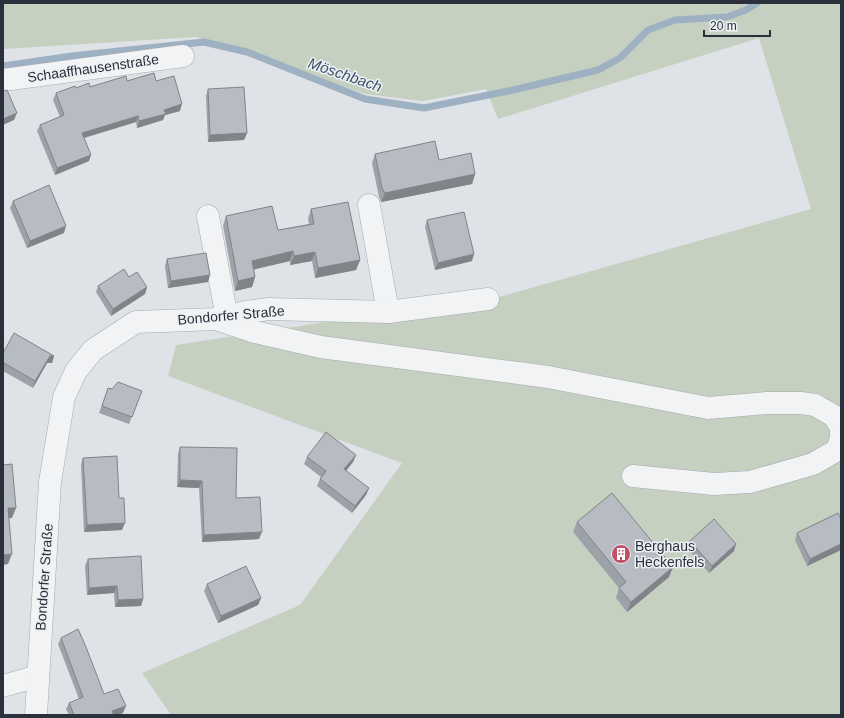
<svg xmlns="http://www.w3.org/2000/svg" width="844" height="718" viewBox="0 0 844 718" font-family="Helvetica,sans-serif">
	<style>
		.green { fill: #c5d0c1 }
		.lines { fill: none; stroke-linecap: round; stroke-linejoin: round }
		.stream { stroke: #9eb1c3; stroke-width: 7 }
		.minor-casing { stroke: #a5a9b0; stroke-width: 23 }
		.minor { stroke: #f1f3f5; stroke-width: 22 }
		.wall { fill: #9da2a8 }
		.shaded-wall { fill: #808488 }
		.building { fill: #b7bcc3; stroke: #808488 }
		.labels { text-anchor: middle; stroke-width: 3; stroke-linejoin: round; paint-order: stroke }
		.street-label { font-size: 14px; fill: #2a313c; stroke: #eef1f4 }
		.poi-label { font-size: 14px; fill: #2a313c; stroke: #eef1f4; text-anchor: start }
		.water-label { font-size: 15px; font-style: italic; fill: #38516b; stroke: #eef1f4 }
	</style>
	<rect width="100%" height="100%" fill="#dfe2e7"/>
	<path class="green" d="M3,3H841V715H171L142,673L300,605L402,463L168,376L176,345L397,311L496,298L811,209L759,38L498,119L486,89L423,101L365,94L196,37L3,49Z"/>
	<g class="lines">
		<path class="stream" d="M3,66L72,56L204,42L247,52L365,99L424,108L513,90L598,70L620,58L648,30L675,20L727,17L746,10L757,3"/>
		<g class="minor-casing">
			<g id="minor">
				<path d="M3,80L183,56"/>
				<path d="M369,205L388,312"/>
				<path d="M208,216L227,318"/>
				<path d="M216,319L255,332L321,347L548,377L708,408L766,403H801L815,405L834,416L841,427V434"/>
				<path d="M633,476L714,484L750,482L813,464L837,450L841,439"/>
				<path d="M3,686L38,676"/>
				<path d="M36,715L50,482L64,397L76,371L93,350L136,322L216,319L227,318L245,312L269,309L388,312L488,299"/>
			</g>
		</g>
		<use href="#minor" class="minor"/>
	</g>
	<g class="wall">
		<path d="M127,81H156L180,111L165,115L163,120L137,128L136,122L84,138L89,161L55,175L37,131L40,125L60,117L53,100L56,93L76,88Z"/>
		<path d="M208,89L247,133L244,140L208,142L206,96Z"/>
		<path d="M375,154L439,160L475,174L472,184L381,202L379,197L372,163Z"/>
		<path d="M13,201L64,233L27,248L10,208Z"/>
		<path d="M311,209L360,260L356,270L315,278L312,261L290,265V261L254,269L255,277L252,287L235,291L223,226L226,216L278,230L309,224L308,219Z"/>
		<path d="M427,220L472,261L435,270L425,227Z"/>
		<path d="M167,259L208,282L168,288L165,266Z"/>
		<path d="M129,277L147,287L145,294L111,316L96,292L98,286Z"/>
		<path d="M3,353L54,356L52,363H47L33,388L3,371Z"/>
		<path d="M108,388L112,389L142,391L129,424L99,413Z"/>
		<path d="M180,447L236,498L259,539L202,542L199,488L177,487L178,454Z"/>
		<path d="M356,455L353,462L346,471L369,488L366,495L352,513L317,486L320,479L321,477L304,464L307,457Z"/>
		<path d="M83,458L119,498L122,530L84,532L81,465Z"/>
		<path d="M841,519V550L807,566L795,540L797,533Z"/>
		<path d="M577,522L669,577L627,612L616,598L619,588L573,532Z"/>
		<path d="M690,541L734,551L709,573L687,548Z"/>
		<path d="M88,559L143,599L141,606L115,607L114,593L87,595L85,566Z"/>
		<path d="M207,584L261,598L258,605L218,623L204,591Z"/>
		<path d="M61,638L104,694L123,713L117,715H69L66,709L69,703L79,699L58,644Z"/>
	</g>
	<g class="shaded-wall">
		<path d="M182,104L180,111L165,115L163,120L137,128L139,121L164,110Z"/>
		<path d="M17,113L14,120L3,125V119Z"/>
		<path d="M138,116L136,122L80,139L82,133Z"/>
		<path d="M247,133L244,140L208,142L210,135Z"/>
		<path d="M91,155L89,161L55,175L57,168Z"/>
		<path d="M475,174L472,184L381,202L385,193Z"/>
		<path d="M66,226L64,233L27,248L30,241Z"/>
		<path d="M293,251L290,261L248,271L252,261Z"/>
		<path d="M315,252L312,261L290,265L294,256Z"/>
		<path d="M474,254L472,261L435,270L438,263Z"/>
		<path d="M360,260L356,270L315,278L318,268Z"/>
		<path d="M210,275L208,282L168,288L171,281Z"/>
		<path d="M255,277L252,287L235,291L238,281Z"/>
		<path d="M147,287L145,294L111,316L113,309Z"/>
		<path d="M50,356H54L52,363H47L33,388L35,381Z"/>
		<path d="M356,455L353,462L342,476L344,469Z"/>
		<path d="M180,480L202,481L199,488L177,487Z"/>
		<path d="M369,488L366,495L352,513L355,506Z"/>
		<path d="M8,508H16L12,518L4,519Z"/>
		<path d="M125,523L122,530L84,532L87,525Z"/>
		<path d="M262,532L259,539L202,542L204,535Z"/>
		<path d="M736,544L734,551L709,573L712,566Z"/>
		<path d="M841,544V550L807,566L810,559Z"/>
		<path d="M12,554L8,564L3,565V555Z"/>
		<path d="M673,567L669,577L627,612L631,602Z"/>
		<path d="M117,586L114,593L87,595L89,588Z"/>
		<path d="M261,598L258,605L218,623L221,616Z"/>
		<path d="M143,599L141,606L115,607L118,600Z"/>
		<path d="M126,706L123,713L117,715H111L112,711Z"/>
	</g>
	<g class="building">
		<path d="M154,73L156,81L174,76L182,104L164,110L166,114L139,121L138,116L82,133L91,155L57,168L40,125L64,115L56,93L75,86L76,88L89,83L90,87L126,76L127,81Z"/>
		<path d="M244,87L247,133L210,135L208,89Z"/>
		<path d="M7,90L17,113L3,119V91Z"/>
		<path d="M435,141L439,160L471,153L475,174L385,193L382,188L375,154Z"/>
		<path d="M49,185L66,226L30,241L13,201Z"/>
		<path d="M348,202L360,260L318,268L315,252L294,256L293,251L252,261L255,277L238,281L226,216L272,206L278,230L314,224L311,209Z"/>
		<path d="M464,212L474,254L438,263L427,220Z"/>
		<path d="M206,253L210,275L171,281L167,259Z"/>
		<path d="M124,269L129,277L137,272L147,287L113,309L98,286Z"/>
		<path d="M14,333L54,356H50L35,381L4,363L3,369V353Z"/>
		<path d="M118,382L142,391L132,417L102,406L108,388L112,389Z"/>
		<path d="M326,432L356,455L344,469L369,488L355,506L320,479L326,471L307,457Z"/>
		<path d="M180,447L237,448L236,498L260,497L262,532L204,535L202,481L180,480Z"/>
		<path d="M117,456L119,498H124L125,523L87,525L83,458Z"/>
		<path d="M12,464L16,508H8L12,554L3,555V465Z"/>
		<path d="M612,493L673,567L631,602L619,588L626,582L577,522Z"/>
		<path d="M838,513L841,519V544L810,559L797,533Z"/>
		<path d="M714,519L736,544L712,566L690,541Z"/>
		<path d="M141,556L143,599L118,600L117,586L89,588L88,559Z"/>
		<path d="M246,566L261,598L221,616L207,584Z"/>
		<path d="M78,629L86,647L104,694L118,689L126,706L112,711L114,715H74L69,703L83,697L61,638Z"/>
	</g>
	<defs>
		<g id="building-disc" transform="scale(1)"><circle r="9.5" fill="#bf5166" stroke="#eef1f4"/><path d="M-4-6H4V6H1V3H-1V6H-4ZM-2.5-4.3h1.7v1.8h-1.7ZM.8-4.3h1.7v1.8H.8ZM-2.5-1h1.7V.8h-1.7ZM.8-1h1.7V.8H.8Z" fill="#fff"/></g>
	</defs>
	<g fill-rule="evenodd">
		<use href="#building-disc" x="621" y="554"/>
	</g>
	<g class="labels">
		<g class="street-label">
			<text transform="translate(93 68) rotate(-8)" y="5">Schaaffhausenstraße</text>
			<text transform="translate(231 315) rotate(-5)" y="5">Bondorfer Straße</text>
			<text transform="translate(44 577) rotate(-86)" y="5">Bondorfer Straße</text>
		</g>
		<g class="poi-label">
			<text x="635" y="551">Berghaus<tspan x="635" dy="16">Heckenfels</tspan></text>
		</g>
		<g class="water-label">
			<text transform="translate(345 75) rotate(19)" y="5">Möschbach</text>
		</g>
	</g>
	<rect width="844" height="718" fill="none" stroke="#2a313c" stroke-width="8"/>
	<path d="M704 30v6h66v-6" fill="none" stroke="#2a313c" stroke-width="2"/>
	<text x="710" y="30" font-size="12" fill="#2a313c" stroke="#eef1f4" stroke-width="3" paint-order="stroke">20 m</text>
</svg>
